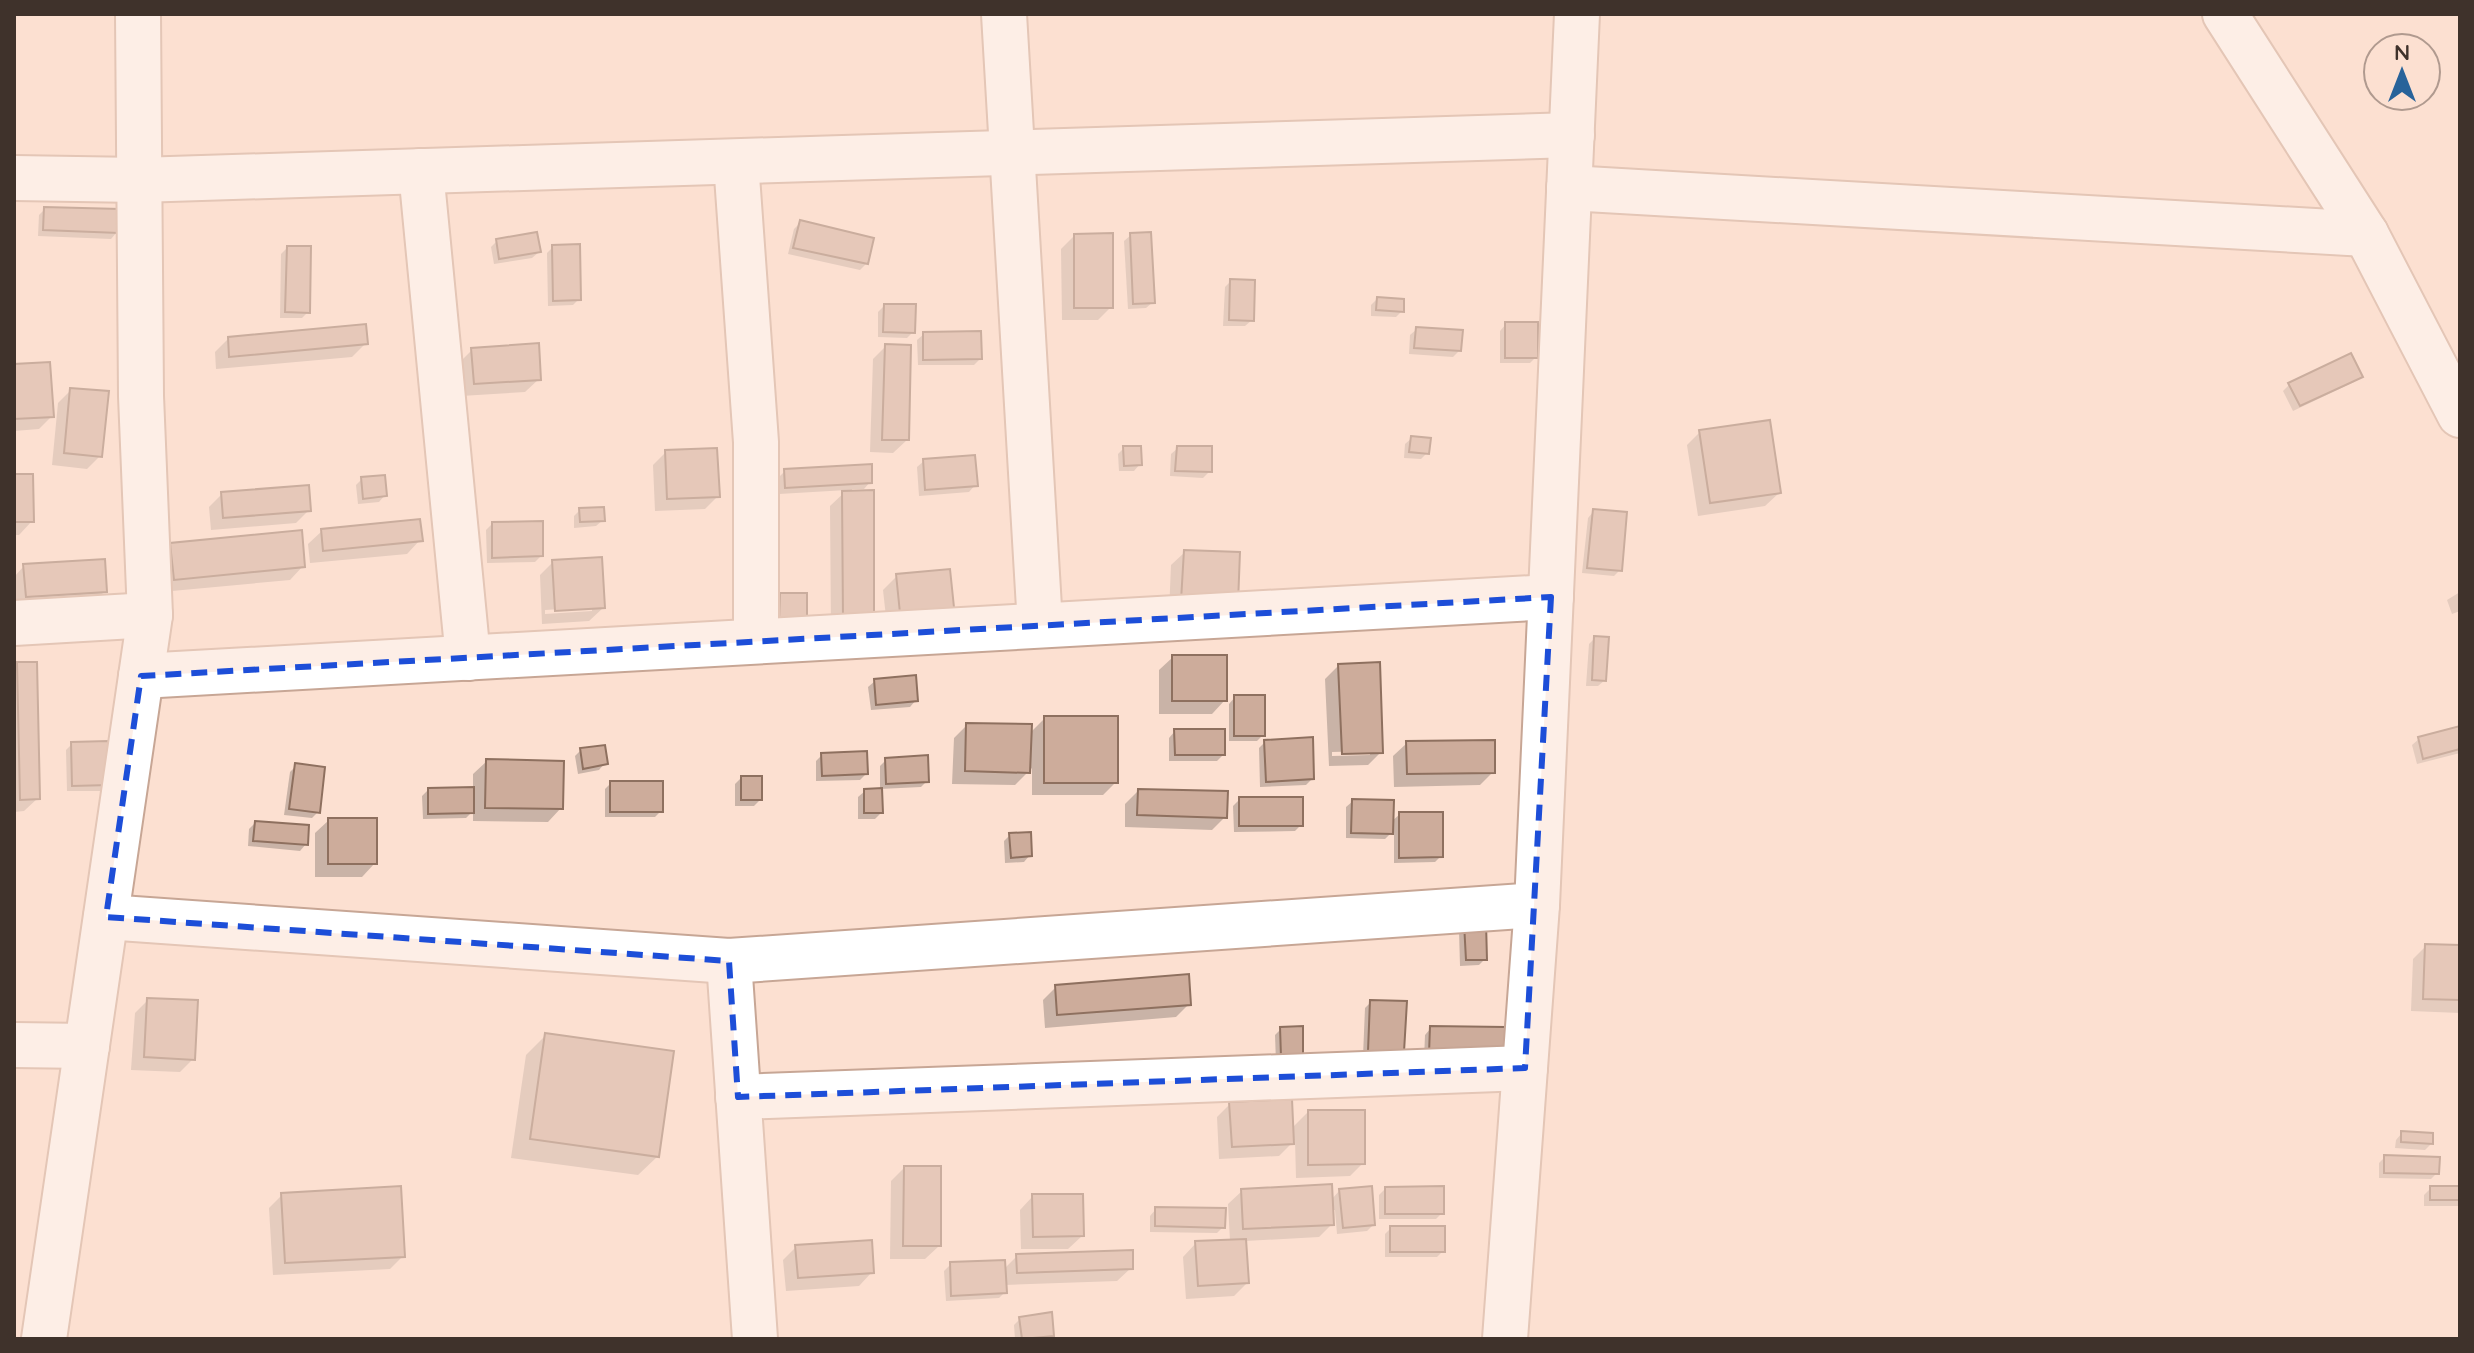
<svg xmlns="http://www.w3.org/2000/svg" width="2474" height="1353" viewBox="0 0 2474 1353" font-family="Quicksand,sans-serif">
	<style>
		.shadow { fill: #0003; fill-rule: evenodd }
		.building { fill: #cdac9b; stroke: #8e705f; stroke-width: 2 }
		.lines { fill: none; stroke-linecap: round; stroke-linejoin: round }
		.minor-casing { stroke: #c7a695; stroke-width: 48 }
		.minor { stroke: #fff; stroke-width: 44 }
		.marked { fill: none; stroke: #1d4ed8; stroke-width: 6; stroke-dasharray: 16 10; stroke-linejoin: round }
	</style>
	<rect width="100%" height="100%" fill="#fce0d1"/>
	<g class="shadow">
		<path d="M45,209L117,232L111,239L38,236L39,215Z"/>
		<path d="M800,223L866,264L860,270L788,254L794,229Z"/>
		<path d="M1131,235L1153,302L1146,308L1128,309L1124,241Z"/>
		<path d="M1074,236L1111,307L1098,320H1062L1061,249Z"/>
		<path d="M497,241L539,252L532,258L494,264L491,247Z"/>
		<path d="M553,247L579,299L573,305L548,306L547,253Z"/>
		<path d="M287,248L308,312L302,318H280L281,254Z"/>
		<path d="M1231,281L1252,320L1245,326H1223L1225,287Z"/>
		<path d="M1377,299L1402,311L1396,317L1371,316V305Z"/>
		<path d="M884,306L913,332L907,338L878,337V312Z"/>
		<path d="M1506,324L1536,357L1530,363H1500V331Z"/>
		<path d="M1417,329L1459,351L1453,357L1409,354L1410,335Z"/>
		<path d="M924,334L980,359L974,365H918L917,340Z"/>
		<path d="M228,339L366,343L352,357L216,369L215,352Z"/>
		<path d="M886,346L907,440L893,453L870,452L873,359Z"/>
		<path d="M472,350L539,379L525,392L461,396L459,363Z"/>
		<path d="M14,366L52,416L39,429L14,431Z"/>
		<path d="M2360,376L2354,382L2293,411L2283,391L2289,385Z"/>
		<path d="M71,390L100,456L87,469L52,465L58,403Z"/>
		<path d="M1700,432L1779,493L1765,506L1698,516L1687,445Z"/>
		<path d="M1412,438L1427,453L1421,459L1404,458L1405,444Z"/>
		<path d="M1124,448L1140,464L1134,471H1119L1118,454Z"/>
		<path d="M1178,448L1210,471L1203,478L1170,476L1171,454Z"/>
		<path d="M666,452L718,496L705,509L655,511L653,465Z"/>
		<path d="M924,461L975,485L969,492L919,496L917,467Z"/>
		<path d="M785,471L870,482L864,489H852L872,617L831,631L830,506L847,490L779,494V477Z"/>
		<path d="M14,476L32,521L19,535H14Z"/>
		<path d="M362,479L385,495L379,502L358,504L356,485Z"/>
		<path d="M222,494L309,510L296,523L211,530L209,507Z"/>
		<path d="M580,510L603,520L596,526L574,528V516Z"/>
		<path d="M1594,511L1620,570L1614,576L1582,573L1588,518Z"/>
		<path d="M492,524L541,556L535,562L487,563L486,530Z"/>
		<path d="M322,531L420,540L407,554L310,563L308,544Z"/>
		<path d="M171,545L303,566L290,580L161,592L158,558Z"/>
		<path d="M1185,552L1238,554L1169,613L1171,565Z"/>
		<path d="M553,562L603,608L589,621L542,624L540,575ZM592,607V611L545,614V610Z"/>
		<path d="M24,566L105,591L92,604L14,609V577Z"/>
		<path d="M949,571L888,635L883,590L897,576Z"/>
		<path d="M2460,592V611L2452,614L2447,600Z"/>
		<path d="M781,595H805L774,627V601Z"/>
		<path d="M1595,638L1605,680L1598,686H1586L1589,644Z"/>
		<path d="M1173,657L1225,700L1212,714H1159V670Z"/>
		<path d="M18,664L38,798L24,811L14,812V668Z"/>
		<path d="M1338,666L1381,752L1368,765L1329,766L1325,679ZM1370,751V755L1332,756V752Z"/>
		<path d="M875,681L916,700L910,707L871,710L868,687Z"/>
		<path d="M1235,697L1263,735L1257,741H1229V704Z"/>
		<path d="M1045,718L1116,782L1103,795H1032V768L1015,785L952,784L954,738L967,725L1029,734Z"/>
		<path d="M2460,728V753L2417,764L2412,745L2419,739Z"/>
		<path d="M1175,731L1223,755L1217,761H1169V738Z"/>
		<path d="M1265,742L1312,779L1306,785L1260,787L1259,748Z"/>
		<path d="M1407,743L1493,772L1480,785L1394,787L1393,756Z"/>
		<path d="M72,744L107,784L101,791H67L66,750Z"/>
		<path d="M581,750L605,763L599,770L578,774L575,756Z"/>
		<path d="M822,755L866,774L860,780L816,781V761Z"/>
		<path d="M886,760L927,781L921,787L880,789V766Z"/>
		<path d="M487,761L561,808L548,822L473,821V811L466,818L423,819L422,796L428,790L473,789V774Z"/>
		<path d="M296,766L318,812L312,818L284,815L290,772Z"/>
		<path d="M741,778L760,800L754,806H735V784Z"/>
		<path d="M611,783L661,811L655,817H605V789Z"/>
		<path d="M865,791L881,813L875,819H858V797Z"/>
		<path d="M1138,791L1225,817L1212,830L1125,827V804Z"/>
		<path d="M1239,800L1301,825L1295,831L1234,832L1233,806Z"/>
		<path d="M1353,801L1391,822L1400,814L1441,856L1435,862L1394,863V830L1385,839L1346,838V807Z"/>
		<path d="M329,820L375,863L362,877H315V833Z"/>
		<path d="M255,823L306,844L300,851L248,846L249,829Z"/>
		<path d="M1010,835L1030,855L1024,862L1005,863L1004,841Z"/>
		<path d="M1465,925L1485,959L1479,965L1460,966L1459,931Z"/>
		<path d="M2426,946L2460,947V1013L2411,1011L2413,959Z"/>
		<path d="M1056,987L1189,1004L1176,1017L1045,1028L1043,1000Z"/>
		<path d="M148,1000L193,1059L180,1072L131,1070L135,1013Z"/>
		<path d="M1371,1002L1402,1052L1363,1056L1365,1008Z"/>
		<path d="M1431,1028L1503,1029L1424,1059L1425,1035Z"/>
		<path d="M1281,1029L1295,1062L1276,1063L1275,1035Z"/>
		<path d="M546,1035L658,1156L638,1175L511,1158L526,1055Z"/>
		<path d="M1230,1104L1291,1129L1308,1112L1363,1163L1350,1176L1296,1178L1295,1140L1279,1156L1219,1159L1217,1117Z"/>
		<path d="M2402,1133L2431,1144L2425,1150L2395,1148L2396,1140Z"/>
		<path d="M2385,1157L2437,1173L2431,1179L2379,1178V1163Z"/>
		<path d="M904,1168L939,1246L925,1259H890L891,1181Z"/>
		<path d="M2431,1188H2460V1206H2424V1195Z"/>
		<path d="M1385,1189L1442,1213L1436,1219H1379V1195Z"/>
		<path d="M1340,1190L1373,1225L1367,1231L1337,1234L1335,1210H1331L1332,1224L1319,1237L1245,1241L1247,1283L1234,1296L1186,1299L1183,1257L1196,1243L1230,1241L1228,1204L1242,1191L1331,1200Z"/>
		<path d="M282,1195L403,1256L390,1269L273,1275L269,1208Z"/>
		<path d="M1033,1196L1082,1236L1068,1249H1021L1020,1210Z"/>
		<path d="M1156,1209L1223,1227L1217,1233L1150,1232V1216Z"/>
		<path d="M1391,1228L1443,1251L1437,1257H1385V1234Z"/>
		<path d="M796,1247L872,1272L859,1286L786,1291L783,1260Z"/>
		<path d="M1017,1256L1131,1268L1117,1281L1005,1285V1292L999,1298L946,1301L944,1271L951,1264L1004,1269Z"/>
		<path d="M1020,1319L1052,1336L1049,1339H1015L1014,1325Z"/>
	</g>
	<g class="building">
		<path d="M44,207L120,209L119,233L43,230Z"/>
		<path d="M800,220L874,238L868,264L793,248Z"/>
		<path d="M537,232L541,252L499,259L496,239Z"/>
		<path d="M1151,232L1155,303L1133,304L1130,233Z"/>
		<path d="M1113,233V308H1074V234Z"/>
		<path d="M580,244L581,300L553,301L552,245Z"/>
		<path d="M287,246H311L310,313L285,312Z"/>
		<path d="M1230,279L1255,280L1254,321L1229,320Z"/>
		<path d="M1377,297L1404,299V312L1376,310Z"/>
		<path d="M884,304H916L915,333L883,332Z"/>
		<rect x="1505" y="322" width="33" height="36"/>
		<path d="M366,324L368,344L229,357L228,337Z"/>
		<path d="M1416,327L1463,330L1461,351L1414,348Z"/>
		<path d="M981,331L982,359L923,360V332Z"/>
		<path d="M539,343L541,380L474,384L471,348Z"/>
		<path d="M885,344L911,345L909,440H882Z"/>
		<path d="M2351,353L2363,377L2300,406L2288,383Z"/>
		<path d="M50,362L54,417L14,419V364Z"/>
		<path d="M70,388L109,391L102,457L64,453Z"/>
		<path d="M1770,420L1781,493L1710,503L1699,430Z"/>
		<path d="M1411,436L1431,438L1429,454L1409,452Z"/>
		<path d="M1123,446H1141L1142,465L1124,466Z"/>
		<path d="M1177,446H1212V472L1175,471Z"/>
		<path d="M717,448L720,497L667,499L665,450Z"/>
		<path d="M975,455L978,486L925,490L923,459Z"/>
		<path d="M872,464V483L785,488L784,469Z"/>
		<path d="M14,474H33L34,522H14Z"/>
		<path d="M385,475L387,496L363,499L361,477Z"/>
		<path d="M309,485L311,511L223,518L221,492Z"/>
		<path d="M874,490V618L843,619L842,491Z"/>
		<path d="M604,507L605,521L580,522L579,508Z"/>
		<path d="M1593,509L1627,512L1622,571L1587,568Z"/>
		<path d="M420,519L423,541L323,551L321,529Z"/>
		<path d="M543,521V556L492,558V522Z"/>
		<path d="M302,530L305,567L174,580L170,543Z"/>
		<path d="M1184,550L1240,552L1238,603L1181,601Z"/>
		<path d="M602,557L605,608L555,611L552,560Z"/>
		<path d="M105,559L107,592L26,597L23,564Z"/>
		<path d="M950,569L955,617L901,623L896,574Z"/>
		<path d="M780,593H807V622H779Z"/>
		<path d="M1594,636L1609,637L1606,681L1592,680Z"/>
		<rect x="1172" y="655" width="55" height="46"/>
		<path d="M17,662H37L40,799L20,800Z"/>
		<path d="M1380,662L1383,753L1342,754L1338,664Z"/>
		<path d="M916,675L918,701L876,705L874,679Z"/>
		<rect x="1234" y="695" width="31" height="41"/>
		<rect x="1044" y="716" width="74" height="67"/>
		<path d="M966,723L1032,724L1030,773L965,771Z"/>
		<path d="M2460,726V749L2423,759L2418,737Z"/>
		<path d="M1174,729H1225V755H1175Z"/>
		<path d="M1313,737L1314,779L1266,782L1264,740Z"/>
		<path d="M1495,740V773L1407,774L1406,741Z"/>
		<path d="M108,741L109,785L72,786L71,742Z"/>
		<path d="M605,745L608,764L583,769L580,748Z"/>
		<path d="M867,751L868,774L822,776L821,753Z"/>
		<path d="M928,755L929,782L886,784L885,758Z"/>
		<path d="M486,759L564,761L563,809L485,808Z"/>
		<path d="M295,763L325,767L320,813L289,809Z"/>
		<rect x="741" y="776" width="21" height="24"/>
		<rect x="610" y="781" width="53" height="31"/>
		<path d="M474,787V813L428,814V788Z"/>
		<path d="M882,788L883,813H864V789Z"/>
		<path d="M1138,789L1228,791L1227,818L1137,815Z"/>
		<rect x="1239" y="797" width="64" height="29"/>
		<path d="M1352,799L1394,800L1393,834L1351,833Z"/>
		<path d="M1399,812H1443V857L1399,858Z"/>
		<rect x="328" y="818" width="49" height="46"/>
		<path d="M255,821L309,825L308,845L253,841Z"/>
		<path d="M1031,832L1032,856L1011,858L1009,833Z"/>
		<path d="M1486,922L1487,960H1466L1464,923Z"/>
		<path d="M2425,944L2460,945V1000L2423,999Z"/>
		<path d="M1189,974L1191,1005L1057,1015L1055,985Z"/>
		<path d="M147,998L198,1000L195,1060L144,1057Z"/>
		<path d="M1370,1000L1407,1001L1404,1052L1368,1051Z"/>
		<path d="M1303,1026V1057H1281L1280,1027Z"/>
		<path d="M1430,1026L1505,1027V1055L1429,1054Z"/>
		<path d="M545,1033L674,1051L659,1157L530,1139Z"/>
		<path d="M1292,1099L1294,1144L1232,1147L1229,1102Z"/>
		<path d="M1308,1110H1365V1164L1308,1165Z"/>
		<path d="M2401,1131L2433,1133V1144L2401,1142Z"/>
		<path d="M2384,1155L2440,1157L2439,1174L2384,1173Z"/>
		<path d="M904,1166H941V1246H903Z"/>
		<path d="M1332,1184L1334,1225L1243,1229L1241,1189Z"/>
		<path d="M401,1186L405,1257L285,1263L281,1193Z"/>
		<path d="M1372,1186L1375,1225L1343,1228L1339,1189Z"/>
		<path d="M1444,1186V1214H1385V1187Z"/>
		<rect x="2430" y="1186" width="30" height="14"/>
		<path d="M1032,1194H1083L1084,1236L1033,1237Z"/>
		<path d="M1155,1207L1226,1208L1225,1228L1155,1226Z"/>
		<rect x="1390" y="1226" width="55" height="26"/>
		<path d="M1246,1239L1249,1283L1198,1286L1195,1241Z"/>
		<path d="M872,1240L874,1273L798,1278L795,1245Z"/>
		<path d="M1133,1250V1269L1017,1273L1016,1254Z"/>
		<path d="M1005,1260L1007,1293L951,1296L950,1262Z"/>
		<path d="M1052,1312L1054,1336L1022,1339L1019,1317Z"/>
	</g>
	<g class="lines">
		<g class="minor-casing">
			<g id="minor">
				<path d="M1004,14L1040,625"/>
				<path d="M2225,14L2366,234L2460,415"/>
				<path d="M736,162L756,442V641"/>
				<path d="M421,171L468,658"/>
				<path d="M14,178L139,180L1572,135"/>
				<path d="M1569,188L2366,234"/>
				<path d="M14,623L150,615"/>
				<path d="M141,676L1551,597"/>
				<path d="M106,917L729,961L1537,905"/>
				<path d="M729,961L755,1339"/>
				<path d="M14,1045L87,1046"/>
				<path d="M738,1097L1525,1068"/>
				<path d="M44,1339L150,615L141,396L138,14"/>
				<path d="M1505,1339L1537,905L1577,14"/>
			</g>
		</g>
		<use href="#minor" class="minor"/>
	</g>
	<path d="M0 0H2474V1353H0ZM1551,597L1525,1068L738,1097L729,961L106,917L141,676Z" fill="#fce0d1" fill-opacity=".55" fill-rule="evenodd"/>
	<path class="marked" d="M1551,597L1525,1068L738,1097L729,961L106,917L141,676Z"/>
	<rect width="2474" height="1353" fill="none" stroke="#3f322b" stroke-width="32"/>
	<g transform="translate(2402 72)"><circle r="38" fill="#fce0d1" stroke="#b09a8f" stroke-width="2"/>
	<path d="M0-6L14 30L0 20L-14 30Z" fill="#28639a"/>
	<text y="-12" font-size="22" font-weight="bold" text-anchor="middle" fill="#3f322b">N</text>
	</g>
</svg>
